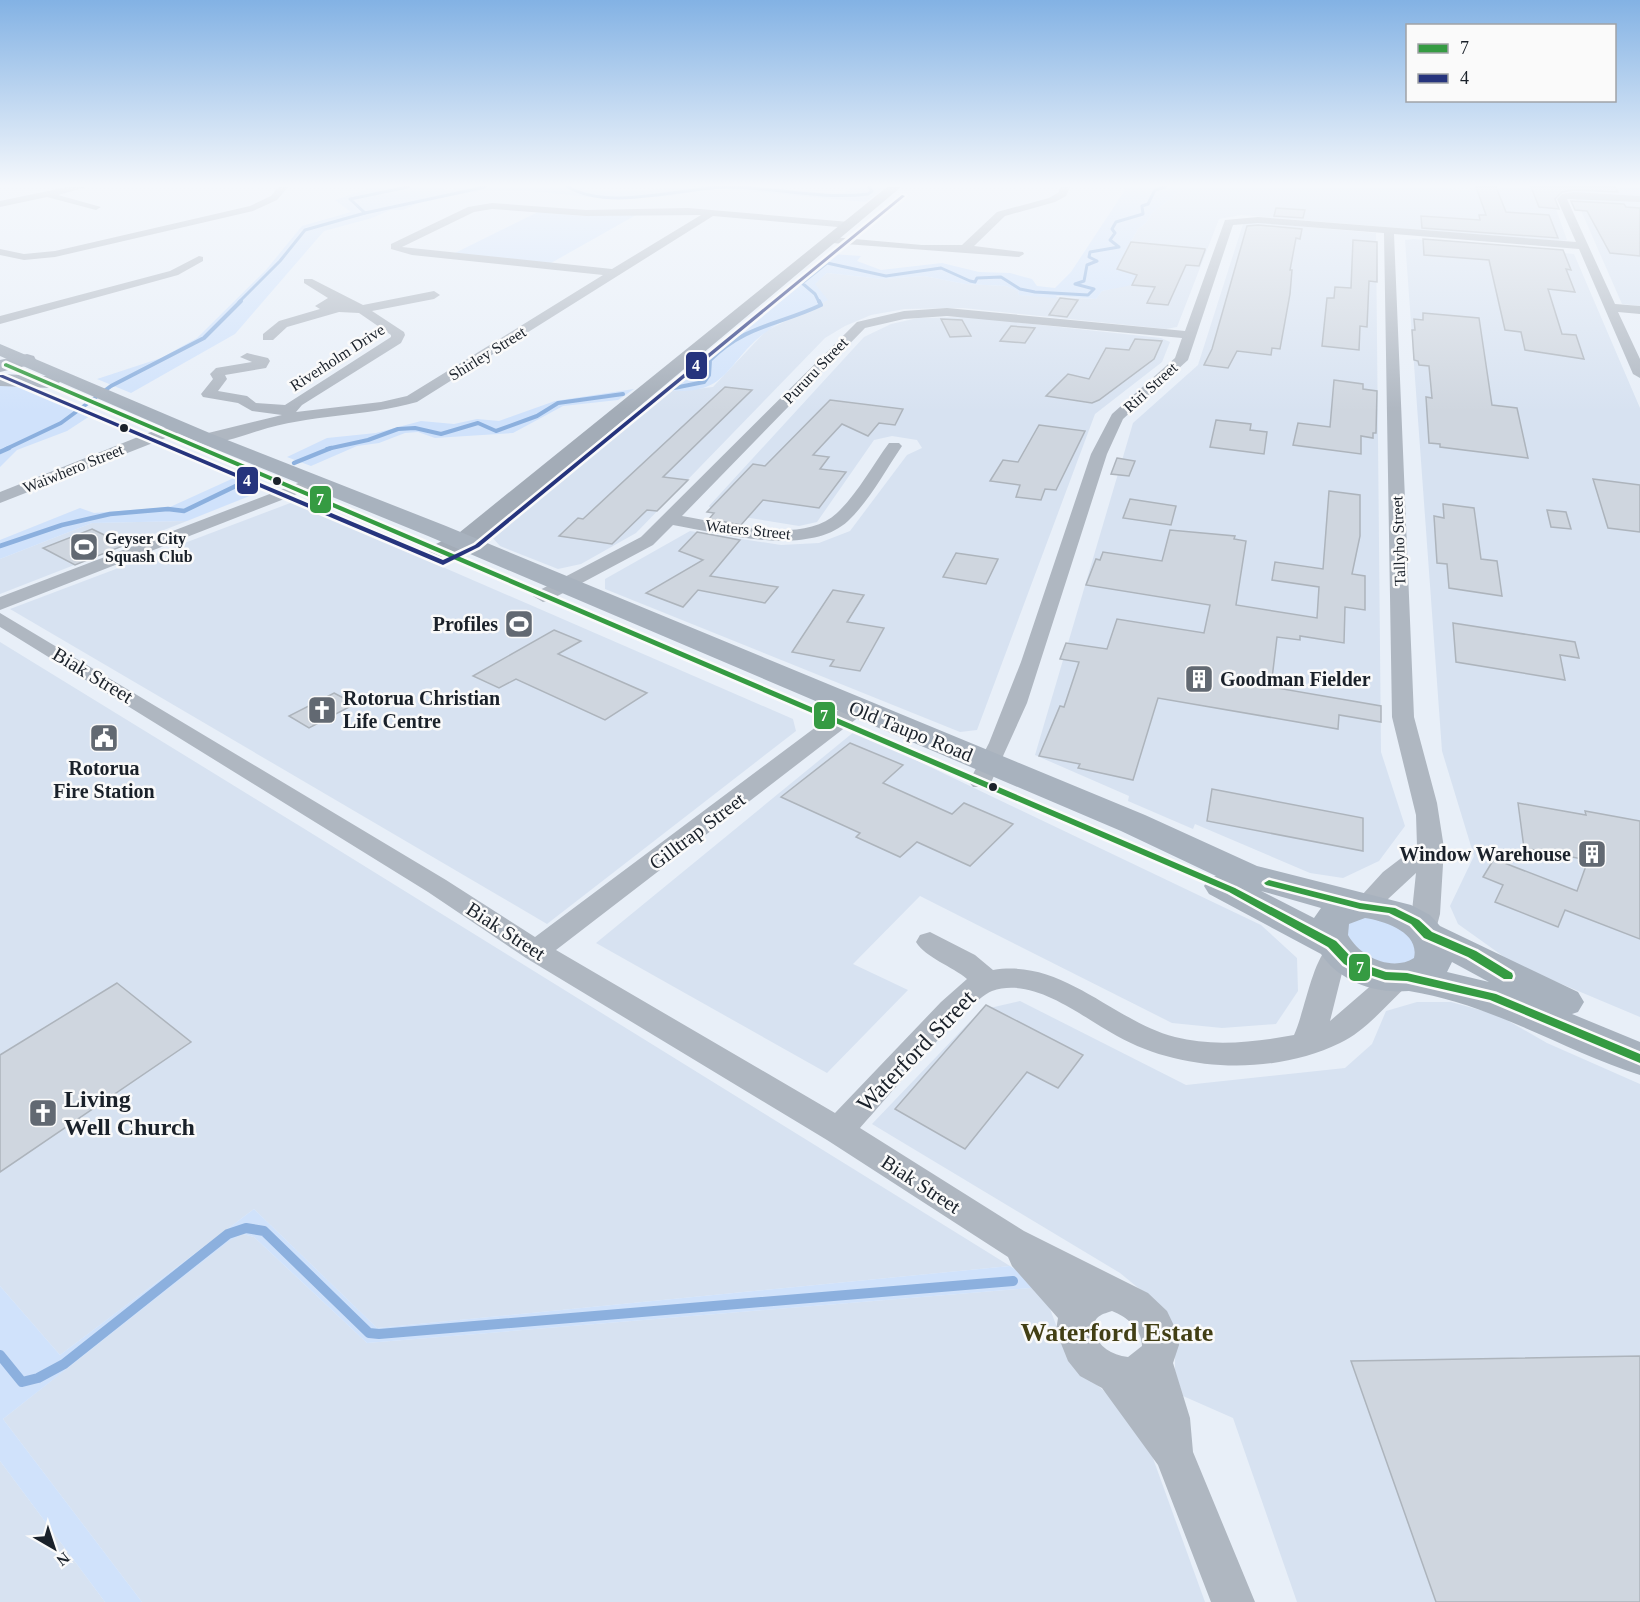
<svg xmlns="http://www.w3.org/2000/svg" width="1640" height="1602" viewBox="0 0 1640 1602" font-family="'Times New Roman',serif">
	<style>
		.built { fill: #d7e2f1 }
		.green { fill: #d0e2fb }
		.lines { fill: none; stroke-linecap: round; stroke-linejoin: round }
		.stream-far3 { stroke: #8cb0de; stroke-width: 3 }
		.stream-far2 { stroke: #8cb0de; stroke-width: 4 }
		.stream-far1 { stroke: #8cb0de; stroke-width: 4.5 }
		.stream { stroke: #8cb0de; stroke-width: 10 }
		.building { fill: #cfd6df; stroke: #adb4bc; stroke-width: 1.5 }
		.minor { fill: #afb7c1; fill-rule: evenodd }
		.secondary { fill: #a3acb7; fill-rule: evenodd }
		.primary { fill: #a6afbc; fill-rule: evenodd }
		.trunk { fill: #a8b2be; fill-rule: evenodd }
		.bus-1-casing { stroke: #fafafa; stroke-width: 5 }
		.bus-2-casing { stroke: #fafafa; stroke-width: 5 }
		.bus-1 { fill: #359b42; fill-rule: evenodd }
		.bus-2 { fill: #26347d; fill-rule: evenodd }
		.bus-dot { fill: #1a212a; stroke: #fafafa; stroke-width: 2 }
		.labels { text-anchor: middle; stroke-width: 5; stroke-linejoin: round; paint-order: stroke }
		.far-street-label { font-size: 16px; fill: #1a212a; stroke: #fafafa }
		.far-poi-label { font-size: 16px; font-weight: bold; fill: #1a212a; stroke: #fafafa; text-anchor: start }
		.poi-label { font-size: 20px; font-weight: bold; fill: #1a212a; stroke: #fafafa; text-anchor: end }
		.street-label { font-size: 20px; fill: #1a212a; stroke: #fafafa }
		.near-street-label { font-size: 24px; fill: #1a212a; stroke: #fafafa }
		.near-poi-label { font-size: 24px; font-weight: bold; fill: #1a212a; stroke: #fafafa; text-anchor: start }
		.near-neighbourhood-label { font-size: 26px; font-weight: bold; fill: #423f15; stroke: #fafafa }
		.line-badge { stroke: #fafafa; stroke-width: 2 }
		.badge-label { font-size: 16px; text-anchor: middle; font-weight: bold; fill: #fff }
	</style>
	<rect width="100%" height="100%" fill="#e8eff8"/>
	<g class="built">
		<path d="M1201,187H1435L1471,191V187H1640V196L1574,192L1551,195L1567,240L1558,241L1241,215L1219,219L1177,327L1166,329L963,308L905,309L871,315L845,326L825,338L636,533L581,564L558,569L500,546L490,535L665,390L679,391L713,387L766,331L827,300L814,284L827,273L882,279L924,276L965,284L1006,286L1018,291L1019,295L1096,299L1102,291L1114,288L1117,269L1138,229L1146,223L1152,213L1182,190Z"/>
		<path d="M1576,199L1640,201V306L1622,304Z"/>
		<path d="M1251,222L1376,233L1381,752L1405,826L1379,861L1343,878L1310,873L1195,824L1193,829L1128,801L1129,796L1035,755L1133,423L1198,365L1243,224Z"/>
		<path d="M1414,239L1574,254L1640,408V1017L1514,964L1458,924L1450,906L1474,856L1442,751L1405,240Z"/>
		<path d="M969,317L1161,338L1170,342L1162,362L1095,414L977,730L960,732L605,589V579L690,531L781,545L819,543L850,531L907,455L922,448L917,440L892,436L874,440L817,522L799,526L713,512L709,506L864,337L891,324L918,318Z"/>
		<path d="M293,502L793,719L796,731L547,924L10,609Z"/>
		<path d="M187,521L0,594V559L92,523Z"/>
		<path d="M0,642L303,828L1010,1266L377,1328L254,1209L60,1355L0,1286Z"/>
		<path d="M855,731L1261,925L1297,958L1298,991L1276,1024L1222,1028L1172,1023L920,896L853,964L908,990L827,1073L596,943Z"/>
		<path d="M1020,1001L1186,1085L1345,1068L1372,1044L1386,1011L1417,1002H1451L1498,1015L1547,1043L1640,1084V1602H1297L1233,1418L1183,1396L1175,1371V1342L1159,1305L1120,1273L872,1124L981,1010Z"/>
		<path d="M243,1234L254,1237L367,1343L1042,1287L1056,1325L1076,1367L1131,1414L1150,1450L1205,1602H142L3,1419L229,1240Z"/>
		<path d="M0,1461L105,1602H0Z"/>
	</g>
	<g class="green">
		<path d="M373,187H441L447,191L460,187H586L584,190C618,193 648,190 681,187C732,183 784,189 834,194L845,192L852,187H886L866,202L714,188L670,196L609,199L521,190H486L425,200L403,210H390L372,218L324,231L235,334L131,393L97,379L161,358L197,338L266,270L302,226L351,212L335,200Z"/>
		<path d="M1127,187H1201L1182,190L1152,213L1146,223L1138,229L1117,268L1137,275L1132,285L1102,291L1096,299L1057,296L1055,298L1019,295L1018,291L1006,286L965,284L924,276L882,279L827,273L815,284L828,300C808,310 784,318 766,332C724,363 730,397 665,390L832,254L861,256L857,261L881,270L942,263L979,272L1010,273L1032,279L1037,286L1055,288L1071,272Z"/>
		<path d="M538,212L581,216L636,215L551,263L455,253Z"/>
		<path d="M0,385L23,387L96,412L67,431L17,450L0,467Z"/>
		<path d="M634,389L618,400L563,406L513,433L435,438L418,432L405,433L379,443L357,446L311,466L287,457L327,438L376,433L421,421L454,424L477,419L499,421L555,401Z"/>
		<path d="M236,477L261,489L252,495L187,521L92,523L0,559V540L80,508L94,513L170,507Z"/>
		<path d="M1351,916L1401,920L1421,955C1391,975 1375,962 1347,946L1343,922Z"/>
		<path d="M254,1209L377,1328L1010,1266L1042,1287L367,1343L254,1237L243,1234L229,1241L3,1419L142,1602H105L0,1461V1286L60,1355Z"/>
	</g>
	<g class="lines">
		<g class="stream-far3">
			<path d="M568,187C609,211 680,188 726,187C774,187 820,200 868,194L872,191L869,187"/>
			<path d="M365,213L485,187"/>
			<path d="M239,302L280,261L305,230L365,213L350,199L408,187"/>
			<path d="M819,302L815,294L802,283L827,263L886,276L941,268L970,281L975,282L977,278L1001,277L1020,289L1035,292L1088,295L1094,289L1075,284L1084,281L1087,265L1097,261L1089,257L1090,252L1119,247L1110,240L1115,233L1112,229L1116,222L1143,214L1142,206L1148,204L1155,190L1165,187"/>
		</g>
		<g class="stream-far2">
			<path d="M669,389L704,382L709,375L710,360C745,325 779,325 821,305L819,301"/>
			<path d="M6,449L61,423L111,386L204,338L241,301"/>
			<path d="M327,449L368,440L398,429L415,428L441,434L478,423L496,431L537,416L558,403L623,394"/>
		</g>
		<g class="stream-far1">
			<path d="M0,452L9,448"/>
			<path d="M294,463L331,448"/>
			<path d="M0,546L62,525L110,514L168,509L184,511L242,483"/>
		</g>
		<path class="stream" d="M0,1355L22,1382L38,1378L64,1364L228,1234L246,1228L264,1231L369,1333L379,1334L1013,1281"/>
	</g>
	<g class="building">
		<path d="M1476,187H1496L1506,212L1549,215L1558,238L1422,228L1421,216L1480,220L1479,215H1486Z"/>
		<path d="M1531,187H1615L1618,192L1574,190L1562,192L1555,199L1559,209L1539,207Z"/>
		<path d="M1571,201L1624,204L1626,207L1640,208V256L1610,253L1587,211L1575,210Z"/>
		<path d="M1276,208L1305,210L1303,218L1274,216Z"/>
		<path d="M1258,225L1302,229L1300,239L1296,238L1290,270H1292L1290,294L1280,349L1272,348L1271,355L1237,351L1228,368L1204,365L1212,349L1247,226Z"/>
		<path d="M1423,239L1563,250L1571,270L1566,269L1575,292L1548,289L1562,334L1576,335L1584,359L1525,350L1521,332L1505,330L1489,260L1424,255Z"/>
		<path d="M1353,240L1377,242V282L1369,281L1367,327L1360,326L1359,350L1322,346L1327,298H1334L1335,287L1351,288Z"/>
		<path d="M1131,242L1205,249V250L1199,266L1186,265L1168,305L1147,303L1155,287L1132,285L1137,275L1117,269Z"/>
		<path d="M1060,298L1078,300L1067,317L1049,315Z"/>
		<path d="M1423,313L1479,318L1492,405L1517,408L1528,458L1440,447V444L1429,443L1426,397L1432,398L1429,366L1419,365L1418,361L1414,360L1412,330H1415L1414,319L1423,320Z"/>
		<path d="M941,319L962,320L971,336L950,337Z"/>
		<path d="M1011,326L1035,328L1025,343L1000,341Z"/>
		<path d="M1135,339L1162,341L1154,359L1099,400L1092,403L1046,396L1068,374L1089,379L1106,348L1129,350Z"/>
		<path d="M1334,380L1363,384V389L1377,391L1376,433H1373V438L1361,436V454L1293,445L1298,423L1330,427Z"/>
		<path d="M725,387L752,390L663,477L688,480L657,511L647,510L612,544L559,536L578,518L583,519Z"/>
		<path d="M830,400L903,409L895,425L879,423L868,436L842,424L813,455L829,457L820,469L846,472L819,508L763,500L741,525L709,519L714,513L707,512L753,464L765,466Z"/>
		<path d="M1216,420L1251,424L1250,430L1267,432L1264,454L1210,447Z"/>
		<path d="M1039,425L1085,431L1056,490L1045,489L1041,500L1016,497L1020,485L990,481L1003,460L1018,462Z"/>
		<path d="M1117,458L1135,461L1129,476L1111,474Z"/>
		<path d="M1593,479L1640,485V532L1608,528Z"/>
		<path d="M1329,491L1360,495V536L1352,574L1365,576V610L1345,607L1344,643L1300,636V640L1277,637L1271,687L1381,706V722L1339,715L1338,729L1158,698L1133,780L1078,768L1080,764L1039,756L1060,706L1064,707L1079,662L1060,659L1066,643L1107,649L1117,619L1204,633L1210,605L1086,585L1096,559L1100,560L1103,552L1162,561L1170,530L1235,536L1234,539L1246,541L1236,605L1317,618L1319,587L1272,580L1275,562L1323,569Z"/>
		<path d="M1130,499L1176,506L1171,525L1123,518Z"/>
		<path d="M1443,504L1474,508L1481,559L1497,561L1502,596L1449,588L1447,564L1437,563L1434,516L1444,518Z"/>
		<path d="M1547,510L1566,512L1571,529L1551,527Z"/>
		<path d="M92,529L125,545L75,565L43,548Z"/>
		<path d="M697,532L740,540L710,576L778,587L765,603L698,590L683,607L646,593L703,560L679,551Z"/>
		<path d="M956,553L998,559L986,584L943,577Z"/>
		<path d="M833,590L864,595L847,622L884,628L860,671L830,666L834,660L792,652Z"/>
		<path d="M1453,623L1575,642L1579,658L1560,655L1565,680L1456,662Z"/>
		<path d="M554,630L581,641L558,654L647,693L605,720L516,679L499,688L473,676Z"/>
		<path d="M334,693L355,704L309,728L289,716Z"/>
		<path d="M850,743L903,765L883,783L952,814L964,803L1013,824L970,866L917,842L900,857L856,837L860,833L781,797Z"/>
		<path d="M1212,789L1363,818V851L1207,821Z"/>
		<path d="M1518,803L1586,815L1585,811L1640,821V939L1565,910L1558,927L1495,902L1503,885L1483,877L1494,859L1577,891L1588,860L1524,848Z"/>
		<path d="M117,983L191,1042L0,1172V1055Z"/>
		<path d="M986,1005L1083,1055L1058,1088L1027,1072L965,1149L895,1109Z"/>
		<path d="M1640,1356V1602H1436L1351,1361Z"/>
	</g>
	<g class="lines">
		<g class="minor">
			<path d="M67,187H87L58,195L101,207L96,210L47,197L0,207V201Z"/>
			<path d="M278,187H288L277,200L253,211L55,257L24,260L0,255V249L24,254L55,251L250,206L271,196Z"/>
			<path d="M1060,187H1070L1066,196L1055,202L1005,216L974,246L1023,252L1024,254L1019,257L832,243L827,240L832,237L922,245H962L997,212L1049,198L1059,192Z"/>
			<path d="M1574,192L1640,196V202L1567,199L1615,304L1640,306V314L1618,312L1640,359V378L1633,374L1579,249L1394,234L1414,717L1437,803L1444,848L1440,914L1434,937L1424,939L1414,937L1410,930L1416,873L1374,912L1365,915L1356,912L1352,906L1383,872L1417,846L1416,815L1392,717L1384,233L1258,223L1233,225L1188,360L1123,419L1107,454L1027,703L989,787H973L969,782L989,743L1021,662L1091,454L1112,414L1175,358L1182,338L947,316L904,319L865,328L682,516C724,523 802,546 837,513C858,493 872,466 889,443H899L902,446C885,471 870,500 848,521C808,558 720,533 673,525L653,545L550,600L543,602L533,596L536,592L641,537L857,322L904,311L947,308L1185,331L1225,220L1258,217L1576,242L1557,199L1562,194Z"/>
			<path d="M492,203L586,210L688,208L849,222L854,225L849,228L713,216L417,402C365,417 310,414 258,431C241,436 218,446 200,441L197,438L200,435L282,415L252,411L238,403L203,397L201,394L213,379L210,374L216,368L252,362L240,357L247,353L268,358L270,361L266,368L225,375L227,379L218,391L247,396L256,403L285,405L391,337V335L359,313L339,312L287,327L273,340H263V334L279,321L320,309L315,306L328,298L304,283V279H312L363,305L434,291L440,295L434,299L372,311L404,332L405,335L401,343L302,405L296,412L381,402L407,396L603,275L412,255L391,249V244L468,207ZM492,209L586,216L701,215L612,269L402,247L474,212Z"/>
			<path d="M199,256L203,257V261L178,275L0,324V316L170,271Z"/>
			<path d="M181,422L189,427L186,430L0,503V492L148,433Z"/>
			<path d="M314,477L322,482L320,485L0,610V597Z"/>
			<path d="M0,613L446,880L535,937L848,703H864L867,708L864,713L556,950L835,1113L941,1002L967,979C952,966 926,958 916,942L920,935L930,932L975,955L993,970C1063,958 1113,1021 1175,1037C1213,1047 1256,1042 1294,1035C1304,1014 1313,957 1330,946C1336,942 1342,944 1349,946L1353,953L1343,969L1330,1021L1389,970L1399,967L1409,970L1413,977L1409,984C1388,1003 1366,1031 1340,1043C1272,1076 1181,1072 1117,1036C1082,1017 1034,976 992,991C969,999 882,1104 860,1128L1024,1231L1148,1293L1167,1311L1178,1334L1179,1345L1173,1363L1190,1418L1193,1452L1255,1602H1211L1158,1465L1102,1388L1080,1376L1068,1361L1056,1331L1058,1318L1012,1266L1008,1257L827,1140L526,958L428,892L0,627ZM1112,1311C1127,1317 1142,1329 1142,1346L1128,1357C1111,1355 1099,1347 1093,1331C1094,1317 1099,1315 1112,1311Z"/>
		</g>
		<path class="secondary" d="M887,187H901L478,542C463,550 449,560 432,556L429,551L432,546L460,532Z"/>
		<path class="primary" d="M27,354L34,356L36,360L34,364L0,372V360Z"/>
		<path class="trunk" d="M0,344L212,434L446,526L1145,815L1257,866L1411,905L1430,915L1440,926L1578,992L1584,1002L1578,1012L1572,1014L1640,1042V1075C1562,1050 1492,1004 1409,991C1403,991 1397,992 1391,991C1365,990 1335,976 1321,954L1209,894L1204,886L1209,878L1216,876L1121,831L428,536L198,442L60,382L51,388L0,386V374L46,376L0,356ZM1261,891L1321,908L1314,918ZM1365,918C1384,921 1420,932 1414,958C1392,972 1360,957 1348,935L1349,924ZM1452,962L1489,982L1447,972Z"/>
		<g class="bus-1-casing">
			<g id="bus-1">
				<path d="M6,363L1235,888L1336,941L1352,958L1363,964L1386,972L1407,973L1496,994L1640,1054V1063L1490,1000L1407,981L1385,980L1355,970L1344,964L1328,947L1229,892L4,366V364Z"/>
				<path d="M1269,880L1360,903L1395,908L1419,920L1432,932L1476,951L1512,973L1513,976L1512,979H1504L1468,957L1424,938L1411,924L1389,913L1360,909L1266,885L1264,883Z"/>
			</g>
		</g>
		<g class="bus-2-casing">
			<path id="bus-2" d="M902,195L905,196L479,547L443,565L0,377V375H3L443,560L475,545Z"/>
		</g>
		<use href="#bus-1" class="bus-1"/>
		<use href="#bus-2" class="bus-2"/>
	</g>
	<linearGradient id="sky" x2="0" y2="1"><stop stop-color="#83b2e4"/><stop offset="0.45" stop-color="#f5f8fc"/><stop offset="1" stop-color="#f5f8fc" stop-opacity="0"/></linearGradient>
	<rect width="1640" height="412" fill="url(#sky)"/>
	<defs>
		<g id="stadium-square" transform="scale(1.5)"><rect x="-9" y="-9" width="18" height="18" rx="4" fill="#626972" stroke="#fafafa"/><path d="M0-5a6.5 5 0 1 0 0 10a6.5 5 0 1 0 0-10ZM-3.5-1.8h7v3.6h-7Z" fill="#fff"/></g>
		<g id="building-square" transform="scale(1.5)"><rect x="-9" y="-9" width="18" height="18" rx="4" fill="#626972" stroke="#fafafa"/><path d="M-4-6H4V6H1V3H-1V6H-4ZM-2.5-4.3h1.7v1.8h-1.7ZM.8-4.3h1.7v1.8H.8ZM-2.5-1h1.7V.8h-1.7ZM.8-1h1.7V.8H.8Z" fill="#fff"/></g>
		<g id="church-square" transform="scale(1.5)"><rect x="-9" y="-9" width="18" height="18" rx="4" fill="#626972" stroke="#fafafa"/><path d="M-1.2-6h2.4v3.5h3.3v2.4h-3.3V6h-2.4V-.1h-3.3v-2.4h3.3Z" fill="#fff"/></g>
		<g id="civic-square" transform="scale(1.5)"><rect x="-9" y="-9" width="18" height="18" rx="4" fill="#626972" stroke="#fafafa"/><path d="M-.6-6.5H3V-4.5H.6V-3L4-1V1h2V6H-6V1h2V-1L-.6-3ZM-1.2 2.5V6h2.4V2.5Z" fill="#fff"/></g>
	</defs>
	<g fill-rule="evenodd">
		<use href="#stadium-square" x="84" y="547"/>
		<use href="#stadium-square" x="519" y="624"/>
		<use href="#building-square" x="1199" y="679"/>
		<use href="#church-square" x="322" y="710"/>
		<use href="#civic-square" x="104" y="738"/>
		<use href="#building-square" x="1592" y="854"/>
		<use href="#church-square" x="43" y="1113"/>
	</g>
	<g class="bus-dot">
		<circle cx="124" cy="428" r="5"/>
		<circle cx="277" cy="481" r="5"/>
		<circle cx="993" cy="787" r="5"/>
	</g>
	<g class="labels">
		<g class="far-street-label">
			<text transform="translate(487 353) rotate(-32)" y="6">Shirley Street</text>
			<text transform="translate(337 357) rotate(-33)" y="6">Riverholm Drive</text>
			<text transform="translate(815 370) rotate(-46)" y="6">Pururu Street</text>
			<text transform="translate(1150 387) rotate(-42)" y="6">Riri Street</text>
			<text transform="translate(73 468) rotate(-22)" y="6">Waiwhero Street</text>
			<text transform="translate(748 529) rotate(6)" y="6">Waters Street</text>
			<text transform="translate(1398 541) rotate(-92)" y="6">Tallyho Street</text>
		</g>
		<g class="far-poi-label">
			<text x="105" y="544">Geyser City<tspan x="105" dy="18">Squash Club</tspan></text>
		</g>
		<g class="poi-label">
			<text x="498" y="631">Profiles</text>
			<text x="1220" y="686" text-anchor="start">Goodman Fielder</text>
			<text x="343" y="705" text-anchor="start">Rotorua Christian<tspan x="343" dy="23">Life Centre</tspan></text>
			<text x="104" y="775" text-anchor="middle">Rotorua<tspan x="104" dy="23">Fire Station</tspan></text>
			<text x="1571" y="861">Window Warehouse</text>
		</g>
		<g class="street-label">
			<text transform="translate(93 675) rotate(31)" y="7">Biak Street</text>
			<text transform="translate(911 731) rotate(22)" y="7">Old Taupo Road</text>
			<text transform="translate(697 831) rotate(-37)" y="7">Gilltrap Street</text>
			<text transform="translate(506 931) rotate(33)" y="7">Biak Street</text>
			<text transform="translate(921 1184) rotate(33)" y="7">Biak Street</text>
		</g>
		<g class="near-street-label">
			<text transform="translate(916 1051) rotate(-46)" y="8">Waterford Street</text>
		</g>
		<g class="near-poi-label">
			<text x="64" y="1107">Living<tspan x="64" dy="28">Well Church</tspan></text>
		</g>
		<g class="near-neighbourhood-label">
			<text x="1117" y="1341">Waterford Estate</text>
		</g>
	</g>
	<g class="line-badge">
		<rect x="685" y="351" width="23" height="29" rx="6" fill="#26347d"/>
		<rect x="236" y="466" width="23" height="29" rx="6" fill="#26347d"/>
		<rect x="309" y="485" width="23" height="29" rx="6" fill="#359b42"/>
		<rect x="813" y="701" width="23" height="29" rx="6" fill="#359b42"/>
		<rect x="1348" y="953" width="23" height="29" rx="6" fill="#359b42"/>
	</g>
	<g class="badge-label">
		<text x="696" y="371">4</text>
		<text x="247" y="486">4</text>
		<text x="320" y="505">7</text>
		<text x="824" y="721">7</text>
		<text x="1360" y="973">7</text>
	</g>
	<rect x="1406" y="24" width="210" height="78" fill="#fafafa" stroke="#a0a3a7" stroke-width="1.5"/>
	<rect x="1418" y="44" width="30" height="9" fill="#359b42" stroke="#a0a3a7" stroke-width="1.5"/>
	<text x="1460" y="54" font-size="18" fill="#1a212a">7</text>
	<rect x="1418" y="74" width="30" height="9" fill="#26347d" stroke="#a0a3a7" stroke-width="1.5"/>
	<text x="1460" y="84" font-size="18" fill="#1a212a">4</text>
	<g transform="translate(54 1548) rotate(141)" stroke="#fafafa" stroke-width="4.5" paint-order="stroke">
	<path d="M0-4.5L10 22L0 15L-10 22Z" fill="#1a212a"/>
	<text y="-9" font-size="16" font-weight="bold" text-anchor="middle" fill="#1a212a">N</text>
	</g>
</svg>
